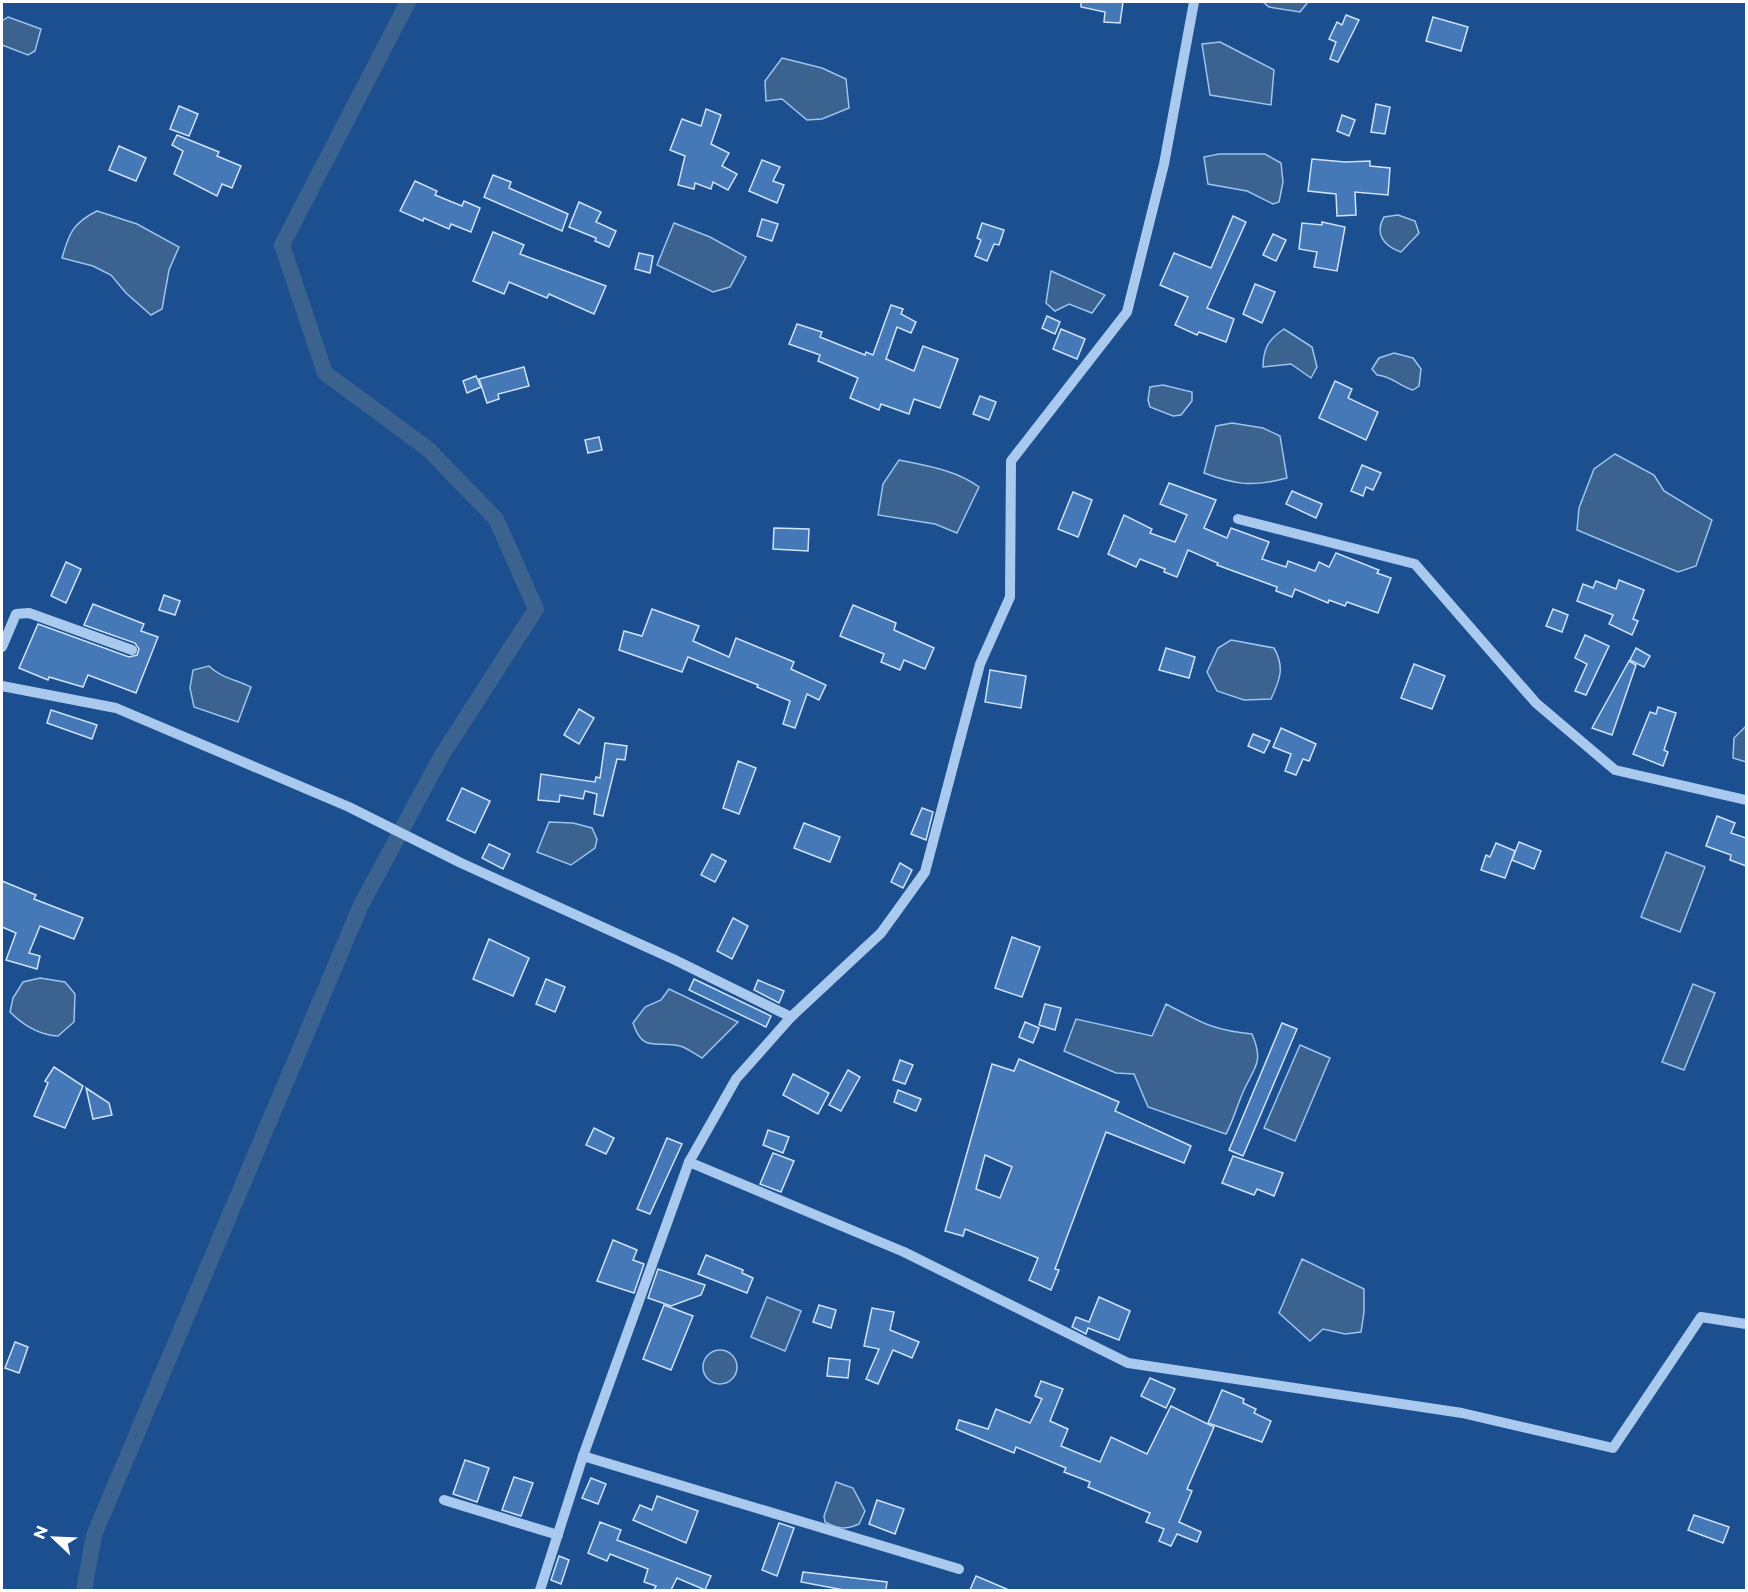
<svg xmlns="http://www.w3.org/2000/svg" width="1748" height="1592" viewBox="0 0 1748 1592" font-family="Montserrat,sans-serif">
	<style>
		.water { fill: #3c6290; stroke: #9cc4f0; stroke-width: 1.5 }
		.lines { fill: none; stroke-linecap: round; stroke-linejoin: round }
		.canal { stroke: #3c6290; stroke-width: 16 }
		.building { fill: #4478b7; stroke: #cfe3fa; stroke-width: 1.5; fill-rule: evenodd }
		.minor { stroke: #a9c9ee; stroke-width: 10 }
	</style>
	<rect width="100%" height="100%" fill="#1b4f8f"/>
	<g class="water">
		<path d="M1263,2H1308L1300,12L1269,7Z"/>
		<path d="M8,17L41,29L35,51L28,55L2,45V21Z"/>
		<path d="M1220,42L1274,70L1271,105L1210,95L1202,44Z"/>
		<path d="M782,58L822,68L846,79L849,108L822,119L807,120L782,99L766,101L765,81Z"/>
		<path d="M1219,154H1265L1281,163L1283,182L1279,202L1273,204L1247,191L1208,184L1204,157Z"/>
		<path d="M97,211L137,224L179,247L169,270L162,309L151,315L126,293L111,275L93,266L62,258C69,233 73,223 97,211Z"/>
		<path d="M1398,215L1415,221L1419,233L1401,252C1384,246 1374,234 1384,217Z"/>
		<path d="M674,223L710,237L746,257L730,287L713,292L657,265Z"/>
		<path d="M1051,271L1105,295L1092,313L1069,304L1055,311L1046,303Z"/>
		<path d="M1284,329L1312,347L1317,367L1311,378L1291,364L1263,367C1263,348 1269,339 1284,329Z"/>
		<path d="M1394,353L1413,358L1421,369L1419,386L1413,390C1399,386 1392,376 1377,375L1372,369L1379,358Z"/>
		<path d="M1163,385L1192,392V401L1181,415L1173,416L1150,407L1148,400L1150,387Z"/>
		<path d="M1232,423L1263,428L1280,436L1287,478C1253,487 1236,485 1204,473L1216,426Z"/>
		<path d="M1615,454L1654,475L1664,491L1712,520L1696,566L1678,572L1577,530L1579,508L1594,469Z"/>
		<path d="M899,460C927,466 956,470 979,487L957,533L935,524L878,515L883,484Z"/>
		<path d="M1231,640L1274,648C1285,667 1280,680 1271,699L1244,700L1217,691L1207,672L1218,648Z"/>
		<path d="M209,666C221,678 235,679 251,687L238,722L194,707L190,688L193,670Z"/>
		<path d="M1746,726V762L1733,758L1734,738Z"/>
		<path d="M549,822L573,823L592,828L597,839L595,848L571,865L537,852Z"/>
		<path d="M1666,852L1705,867L1680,932L1641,917Z"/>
		<path d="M40,978L65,982L75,994L74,1022L58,1036C39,1035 23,1025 10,1012L13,998L23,982Z"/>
		<path d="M1693,984L1715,993L1684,1070L1662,1062Z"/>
		<path d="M669,989L738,1022L702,1058C695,1054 687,1048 680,1046C656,1040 643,1054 633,1023L645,1007L661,1000Z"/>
		<path d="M1166,1004C1201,1022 1211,1030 1252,1034C1264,1062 1255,1066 1244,1090C1237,1105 1234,1119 1226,1134L1148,1107L1134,1074L1116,1073L1064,1051L1076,1019L1152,1036Z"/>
		<path d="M1300,1045L1330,1058L1295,1141L1264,1128Z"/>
		<path d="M1302,1259L1364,1289V1312L1361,1332L1345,1334L1323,1329L1310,1341L1279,1313Z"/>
		<path d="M767,1297L801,1311L785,1351L751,1337Z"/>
		<circle cx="720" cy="1367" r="17"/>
		<path d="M836,1482L853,1488L865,1511L859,1524C845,1530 838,1529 825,1522L824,1516Z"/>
	</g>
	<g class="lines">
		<path class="canal" d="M84,1590L94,1535L361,905L442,755L536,609L496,519L428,449L325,373L282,245L408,2"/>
	</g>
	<g class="building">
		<path d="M1081,2H1123L1120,23L1104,22L1105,12L1081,7Z"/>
		<path d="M1346,15L1359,20L1338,62L1330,59L1336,42L1329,39L1337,22L1342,25Z"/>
		<path d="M1433,17L1468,27L1461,51L1426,41Z"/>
		<path d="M1376,104L1390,107L1385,134L1371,132Z"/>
		<path d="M179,106L198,114L189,136L170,129Z"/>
		<path d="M706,109L721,115L711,144L729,153L722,166L737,174L728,190L713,182L711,189L695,183L694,189L678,185L685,156L670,150L682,119L701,126Z"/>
		<path d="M1342,115L1355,120L1349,136L1337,131Z"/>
		<path d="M177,135L219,152L217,156L241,166L232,188L222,184L217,196L174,174L183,151L172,145Z"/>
		<path d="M119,146L146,158L136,181L109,170Z"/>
		<path d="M1312,159L1345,162L1370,161V166L1390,168L1388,195L1355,192L1356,215L1337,216L1336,194L1308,191Z"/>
		<path d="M762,160L780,167L773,181L784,185L777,203L749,191Z"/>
		<path d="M493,175L511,182L509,188L568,214L562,231L484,197Z"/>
		<path d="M415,181L437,191L435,195L462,206L464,201L480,208L471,232L451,224L449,229L424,218L423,221L400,211Z"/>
		<path d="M579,202L601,212L596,222L616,231L609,247L595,241L596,238L569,227Z"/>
		<path d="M1233,216L1246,222L1207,308L1234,319L1226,342L1199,332L1197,335L1175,325L1188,297L1160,285L1174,253L1211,268Z"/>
		<path d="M762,219L778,224L772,241L757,236Z"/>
		<path d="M1322,222L1345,227L1337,271L1314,267L1317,252L1299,249L1302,223L1322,225Z"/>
		<path d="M982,223L1004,230L999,245L994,244L987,261L975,256L981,240L977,238Z"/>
		<path d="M493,232L524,245L520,254L606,286L594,314L549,294L547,298L509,282L504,294L473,281Z"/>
		<path d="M1273,234L1286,240L1276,261L1263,255Z"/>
		<path d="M639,253L653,256L650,273L635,269Z"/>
		<path d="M1255,284L1275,292L1262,323L1243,314Z"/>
		<path d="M891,305L903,309L901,314L916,322L911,333L897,327L886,359L914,371L923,346L958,359L940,408L914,399L909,414L881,404L879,410L850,398L858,378L818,361L820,355L789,344L797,324L822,332L820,337L865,355L866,352L873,355Z"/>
		<path d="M1047,316L1060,322L1055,334L1042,328Z"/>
		<path d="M1061,329L1085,339L1077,359L1053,349Z"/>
		<path d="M524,367L529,386L498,394L499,399L487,403L479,379Z"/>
		<path d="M476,376L481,387L467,393L463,381Z"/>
		<path d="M1335,381L1352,389L1348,398L1378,412L1366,440L1319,418Z"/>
		<path d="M980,396L996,402L989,420L973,414Z"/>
		<path d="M599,437L602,450L588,453L585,440Z"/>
		<path d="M1362,465L1381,473L1373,490L1366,487L1363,496L1351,491Z"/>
		<path d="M1169,483L1216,500L1204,528L1227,538L1231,528L1269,542L1262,559L1286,567L1288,561L1315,571L1319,562L1329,567L1336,553L1379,570L1377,573L1391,578L1378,613L1347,602L1345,606L1329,600L1328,603L1295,589L1292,597L1276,591L1277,587L1217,565L1218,563L1188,550L1177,577L1164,572L1165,569L1140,559L1136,567L1108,554L1124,515L1152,529L1150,533L1175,542L1187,515L1160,504Z"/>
		<path d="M1292,491L1322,504L1316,518L1286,504Z"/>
		<path d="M1073,492L1092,500L1078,537L1058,529Z"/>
		<path d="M774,528L809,529L808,551L773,549Z"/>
		<path d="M66,562L81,569L66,603L51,596Z"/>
		<path d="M1619,580L1644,590L1633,619L1638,621L1632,635L1609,624L1613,615L1577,601L1583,584L1593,588L1596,581L1616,589Z"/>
		<path d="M164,595L180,601L175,615L159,610Z"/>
		<path d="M93,604L144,624L141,631L158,637L136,693L88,675L83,687L49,677L48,680L19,668L38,624L129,657L137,655L139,649L135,643L84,625Z"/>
		<path d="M853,605L896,623L894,630L934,648L925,669L904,660L900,670L881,662L884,654L840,636Z"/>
		<path d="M652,609L699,626L693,641L729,657L736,638L794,662L791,669L826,685L819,700L807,694L795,728L783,724L790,701L757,687L758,685L688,657L682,672L619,650L624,631L642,636Z"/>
		<path d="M1553,609L1568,615L1562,632L1546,626Z"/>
		<path d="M1585,635L1609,646L1586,695L1575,691L1587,664L1575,658Z"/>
		<path d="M1166,648L1195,657L1189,678L1159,670Z"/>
		<path d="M1636,648L1650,656L1644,667L1630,660Z"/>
		<path d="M1629,661L1636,665L1612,735L1592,728Z"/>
		<path d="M1414,664L1445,676L1432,709L1401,698Z"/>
		<path d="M990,670L1026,676L1021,708L985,702Z"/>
		<path d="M1658,707L1676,713L1664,750L1668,752L1663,766L1633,754L1650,712L1656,714Z"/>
		<path d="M579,709L594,718L579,744L564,735Z"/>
		<path d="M51,710L97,725L92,739L47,723Z"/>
		<path d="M1281,728L1316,744L1309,761L1303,759L1296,775L1285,771L1291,754L1273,747Z"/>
		<path d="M1253,734L1270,741L1264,753L1248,746Z"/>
		<path d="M605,743L627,746L625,760L617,759L603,816L594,814L597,794L585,791L583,799L560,795L559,802L538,800L541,774L595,782L596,777L600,778Z"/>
		<path d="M738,761L756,768L739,814L723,808Z"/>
		<path d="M462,788L490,801L475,833L447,820Z"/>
		<path d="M922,808L933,812L926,840L911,834Z"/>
		<path d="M1717,816L1735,823L1731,833L1746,838V866L1730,860L1731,855L1706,846Z"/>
		<path d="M804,823L840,837L830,862L794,848Z"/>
		<path d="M1519,842L1541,851L1534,869L1512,860Z"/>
		<path d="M1496,843L1515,851L1505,878L1481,870L1486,855L1490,857Z"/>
		<path d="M489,844L510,854L503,869L482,858Z"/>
		<path d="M712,854L726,861L715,882L701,875Z"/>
		<path d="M900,863L912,870L903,888L891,882Z"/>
		<path d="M2,881L36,895L34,899L83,918L74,939L40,926L29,953L40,956L37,969L6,960L16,933L2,927Z"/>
		<path d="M733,918L748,926L732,959L717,951Z"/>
		<path d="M1012,937L1040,947L1022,997L995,988Z"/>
		<path d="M489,939L529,958L513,996L473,979Z"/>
		<path d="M546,979L565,987L555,1012L536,1004Z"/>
		<path d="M694,979L771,1016L766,1027L689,990Z"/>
		<path d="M758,980L784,991L779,1003L754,990Z"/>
		<path d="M1045,1004L1061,1008L1055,1030L1039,1025Z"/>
		<path d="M1025,1022L1039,1028L1033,1043L1019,1037Z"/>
		<path d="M1282,1023L1297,1029L1243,1156L1229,1150Z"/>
		<path d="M1019,1059L1119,1102L1115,1111L1191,1146L1184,1163L1106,1132L1055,1269L1059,1270L1051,1290L1029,1280L1038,1258L965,1229L963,1236L945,1231L992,1064L1014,1071ZM985,1155L1012,1167L1000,1198L976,1189Z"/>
		<path d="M900,1060L913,1065L905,1084L893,1080Z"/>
		<path d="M54,1067L83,1086L65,1128L34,1116L48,1083L45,1081Z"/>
		<path d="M848,1070L860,1077L841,1111L829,1105Z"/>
		<path d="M793,1074L829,1093L818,1114L783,1095Z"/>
		<path d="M86,1088L109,1103L112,1115L93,1119Z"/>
		<path d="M898,1090L921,1099L916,1111L894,1102Z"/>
		<path d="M594,1128L614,1138L606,1154L586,1145Z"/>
		<path d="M768,1130L789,1137L783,1153L763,1145Z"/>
		<path d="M667,1138L682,1144L650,1214L637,1209Z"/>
		<path d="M773,1153L794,1161L781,1192L760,1184Z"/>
		<path d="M1233,1156L1283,1173L1274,1196L1257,1189L1254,1195L1222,1183Z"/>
		<path d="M613,1240L637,1250L633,1260L644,1264L634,1293L597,1281Z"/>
		<path d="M706,1255L743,1270L742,1273L753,1278L747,1293L698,1274Z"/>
		<path d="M658,1269L705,1285L701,1295L671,1306L648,1298Z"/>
		<path d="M1099,1297L1130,1311L1119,1340L1088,1328L1086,1334L1072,1327L1076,1317L1089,1322Z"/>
		<path d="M664,1305L693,1316L671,1370L643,1359Z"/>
		<path d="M819,1305L836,1310L831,1328L813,1322Z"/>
		<path d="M872,1308L894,1312L890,1330L919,1342L912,1358L893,1350L878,1384L866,1379L879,1349L864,1346Z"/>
		<path d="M15,1342L28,1347L19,1373L5,1368Z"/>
		<path d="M829,1358L850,1360L848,1378L827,1376Z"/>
		<path d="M1150,1378L1175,1389L1166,1408L1141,1396Z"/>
		<path d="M1041,1381L1063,1389L1050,1421L1068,1429L1061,1446L1100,1462L1111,1437L1147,1454L1171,1406L1214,1427L1187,1489L1192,1491L1179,1522L1201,1532L1197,1542L1177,1534L1171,1546L1159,1541L1164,1529L1146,1522L1150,1513L1088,1487L1090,1482L1064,1472L1066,1468L1016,1447L1014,1453L956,1429L959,1420L988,1429L996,1409L1030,1423L1042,1399L1035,1396Z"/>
		<path d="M1222,1390L1244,1399L1243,1403L1256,1409L1254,1413L1271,1421L1262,1442L1208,1423Z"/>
		<path d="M465,1460L489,1468L477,1502L453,1494Z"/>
		<path d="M514,1477L533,1483L521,1516L502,1510Z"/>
		<path d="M591,1478L606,1484L598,1504L582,1498Z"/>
		<path d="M657,1496L698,1511L686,1543L633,1520L640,1505L652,1510Z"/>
		<path d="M877,1500L904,1509L895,1534L869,1524Z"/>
		<path d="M1694,1515L1729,1527L1723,1543L1688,1530Z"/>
		<path d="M600,1522L621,1530L617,1540L711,1576L705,1590L677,1578L671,1590H654L656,1586L644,1582L648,1569L610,1554L607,1561L588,1553Z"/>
		<path d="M779,1523L794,1528L777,1576L762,1570Z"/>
		<path d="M559,1556L569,1560L561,1584L551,1580Z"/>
		<path d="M803,1572L887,1582L886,1590H844L801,1582Z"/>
		<path d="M976,1576L1009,1590H970Z"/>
	</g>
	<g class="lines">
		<g class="minor">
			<path d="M1238,519L1415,564L1536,703L1615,770L1746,800"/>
			<path d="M2,647L16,614L29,613L132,650"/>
			<path d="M2,686L116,708L349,807L461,863L673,959L791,1017"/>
			<path d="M689,1162L904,1252L1128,1363L1462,1413L1613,1448L1701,1317L1746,1324"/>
			<path d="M583,1456L959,1569"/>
			<path d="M444,1500L558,1535"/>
			<path d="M540,1590L583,1456L689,1162L736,1079L791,1017L881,933L925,872L980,664L1010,597L1011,461L1127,312L1164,164L1194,2"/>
		</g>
	</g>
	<rect width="1748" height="1592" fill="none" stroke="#ffffff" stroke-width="6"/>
	<g transform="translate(54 1538) rotate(293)" stroke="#1b4f8f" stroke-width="4.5" paint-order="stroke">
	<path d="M0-4.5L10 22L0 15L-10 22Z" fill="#ffffff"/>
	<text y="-9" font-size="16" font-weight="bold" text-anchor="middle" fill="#ffffff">N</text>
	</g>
</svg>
